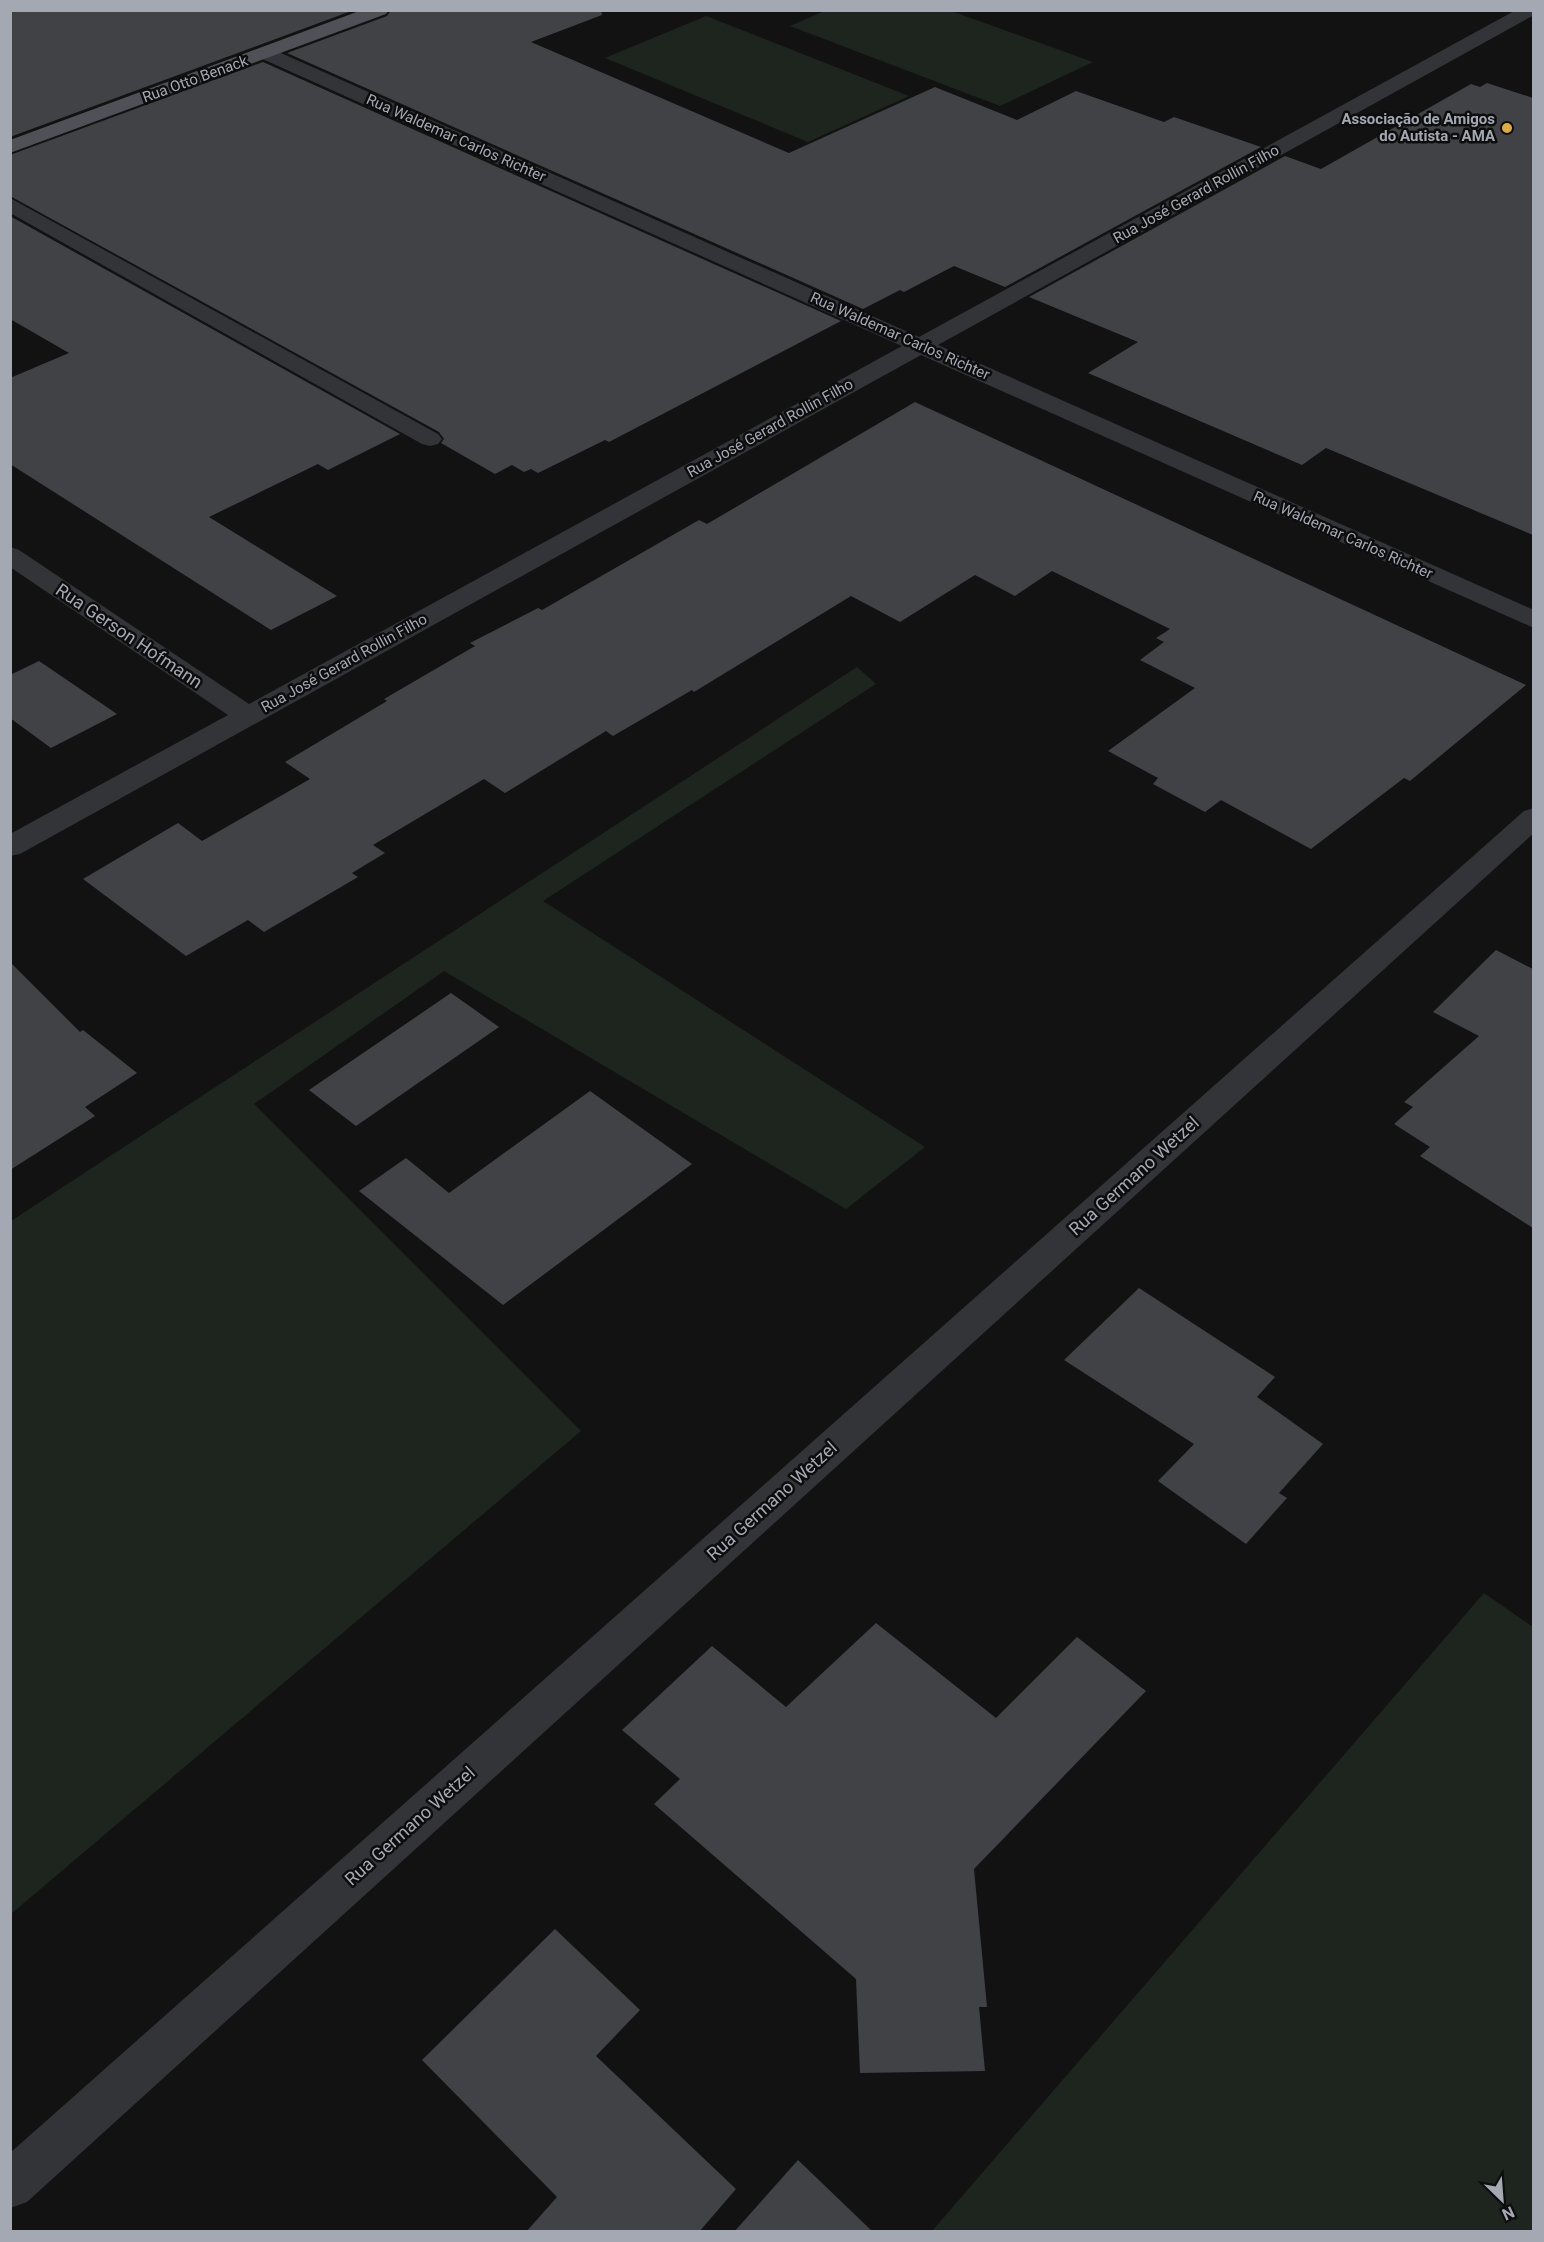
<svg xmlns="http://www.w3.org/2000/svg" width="1544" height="2242" viewBox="0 0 1544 2242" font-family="Roboto,sans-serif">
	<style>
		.green { fill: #1e251f }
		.building { fill: #414246 }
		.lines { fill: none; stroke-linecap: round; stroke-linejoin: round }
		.minor { fill: #333438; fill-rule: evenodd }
		.major { fill: #4f5156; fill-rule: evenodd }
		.poi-dot { fill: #dfac3d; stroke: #0d0d0e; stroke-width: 2 }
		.labels { text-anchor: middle; stroke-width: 5; stroke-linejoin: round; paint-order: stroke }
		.far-street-label { font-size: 15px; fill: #a4a8b2; stroke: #0d0d0e }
		.far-poi-label { font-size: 15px; font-weight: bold; fill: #a4a8b2; stroke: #0d0d0e; text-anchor: end }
		.street-label { font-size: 18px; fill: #a4a8b2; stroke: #0d0d0e }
	</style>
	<rect width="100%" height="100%" fill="#121213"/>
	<g class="green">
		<path d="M827,10L951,11L1093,62L1000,106L790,26Z"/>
		<path d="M706,16L909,96L808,142L605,58Z"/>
		<path d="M857,667L876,684L543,901L925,1147L846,1209L444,971L254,1104L581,1431L11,1914V1221Z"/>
		<path d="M1484,1593L1533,1627V2231H932Z"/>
	</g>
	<g class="building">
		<path d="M10,10H354L10,137Z"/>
		<path d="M391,10H601L602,15L531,42L789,153L935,87L1017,120L1076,91L1164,122L1174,117L1261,147L1005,287L954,266L904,292L900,290L863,309L287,53L387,16Z"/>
		<path d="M263,62L841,321L609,442L605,440L538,473L531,469L524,472L512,465L495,474L441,443L444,439L439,432L10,196V155Z"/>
		<path d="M1487,83L1533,98V535L1326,448L1302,465L1088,373L1138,342L1029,297L1285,156L1321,169L1471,84L1480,87Z"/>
		<path d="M10,216L400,434L328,470L318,464L209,517L337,596L271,630L10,464V378L69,353L10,319Z"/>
		<path d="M915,402L1526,685L1410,781L1404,778L1311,849L1221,800L1205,812L1153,784L1158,778L1108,751L1195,688L1140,660L1164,642L1156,638L1170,629L1052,571L1015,596L975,575L900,622L851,596L694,692L692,690L613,736L606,731L505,793L484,779L373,845L385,853L352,873L358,877L264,932L248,920L186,956L83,879L178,823L202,841L310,779L285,762L387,701L384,699L475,646L470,643L538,608L542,610L699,520L707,524Z"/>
		<path d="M39,661L117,714L51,748L10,718V675Z"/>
		<path d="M1496,950L1533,969V1228L1420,1156L1430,1147L1394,1124L1413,1107L1404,1102L1479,1036L1433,1012Z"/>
		<path d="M10,962L80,1032L83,1030L137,1073L85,1107L95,1116L10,1170Z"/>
		<path d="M451,993L499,1027L356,1126L309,1090Z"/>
		<path d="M590,1091L692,1164L503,1305L359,1191L406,1158L449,1193Z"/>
		<path d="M1139,1288L1275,1377L1257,1397L1323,1444L1279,1493L1287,1498L1246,1544L1158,1481L1194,1444L1064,1360Z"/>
		<path d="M876,1623L996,1718L1077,1637L1146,1691L974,1869L987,2007H979L985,2071L860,2073L856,1979L654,1804L680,1779L622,1730L712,1646L786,1707Z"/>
		<path d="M555,1929L640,2010L596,2056L736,2189L699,2232H526L557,2197L422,2060Z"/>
		<path d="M798,2160L873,2232H734Z"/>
	</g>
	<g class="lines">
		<g class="minor">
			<path d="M1516,10H1534V15L938,345L1534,610V628L921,355L20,854L10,856V834L228,715L10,567V547L19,550L249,704L902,346L258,57L256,53L258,49H272L919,337Z"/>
			<path d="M10,198L438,434L442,439L438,444L430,446L422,444L10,213Z"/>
			<path d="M1534,808V833L27,2202L10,2208V2153L1524,811Z"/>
		</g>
		<path class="major" d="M362,10H389L386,14L10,153V140Z"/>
	</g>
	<circle class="poi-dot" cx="1507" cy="128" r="6"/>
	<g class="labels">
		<g class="far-street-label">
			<text transform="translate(195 79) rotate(-20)" y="5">Rua Otto Benack</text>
			<text transform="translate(456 138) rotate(24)" y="5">Rua Waldemar Carlos Richter</text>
			<text transform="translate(1196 194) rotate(-29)" y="5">Rua José Gerard Rollin Filho</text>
			<text transform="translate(900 336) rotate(24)" y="5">Rua Waldemar Carlos Richter</text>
			<text transform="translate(770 428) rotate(-29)" y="5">Rua José Gerard Rollin Filho</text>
			<text transform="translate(1343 535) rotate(24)" y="5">Rua Waldemar Carlos Richter</text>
			<text transform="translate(344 663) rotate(-29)" y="5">Rua José Gerard Rollin Filho</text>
		</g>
		<g class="far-poi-label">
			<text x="1495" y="124">Associação de Amigos<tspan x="1495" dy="17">do Autista - AMA</tspan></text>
		</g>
		<g class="street-label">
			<text transform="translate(129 636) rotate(34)" y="6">Rua Gerson Hofmann</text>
			<text transform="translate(1134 1176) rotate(-42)" y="6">Rua Germano Wetzel</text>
			<text transform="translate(772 1501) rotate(-42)" y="6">Rua Germano Wetzel</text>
			<text transform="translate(410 1826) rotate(-42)" y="6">Rua Germano Wetzel</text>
		</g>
	</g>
	<rect width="1544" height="2242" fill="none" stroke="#a4a8b2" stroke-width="24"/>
	<g transform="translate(1502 2200) rotate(155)" stroke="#0d0d0e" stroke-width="4.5" paint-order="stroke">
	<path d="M0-4.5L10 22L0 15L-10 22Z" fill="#a4a8b2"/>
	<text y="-9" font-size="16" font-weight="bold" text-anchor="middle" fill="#a4a8b2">N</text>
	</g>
</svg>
